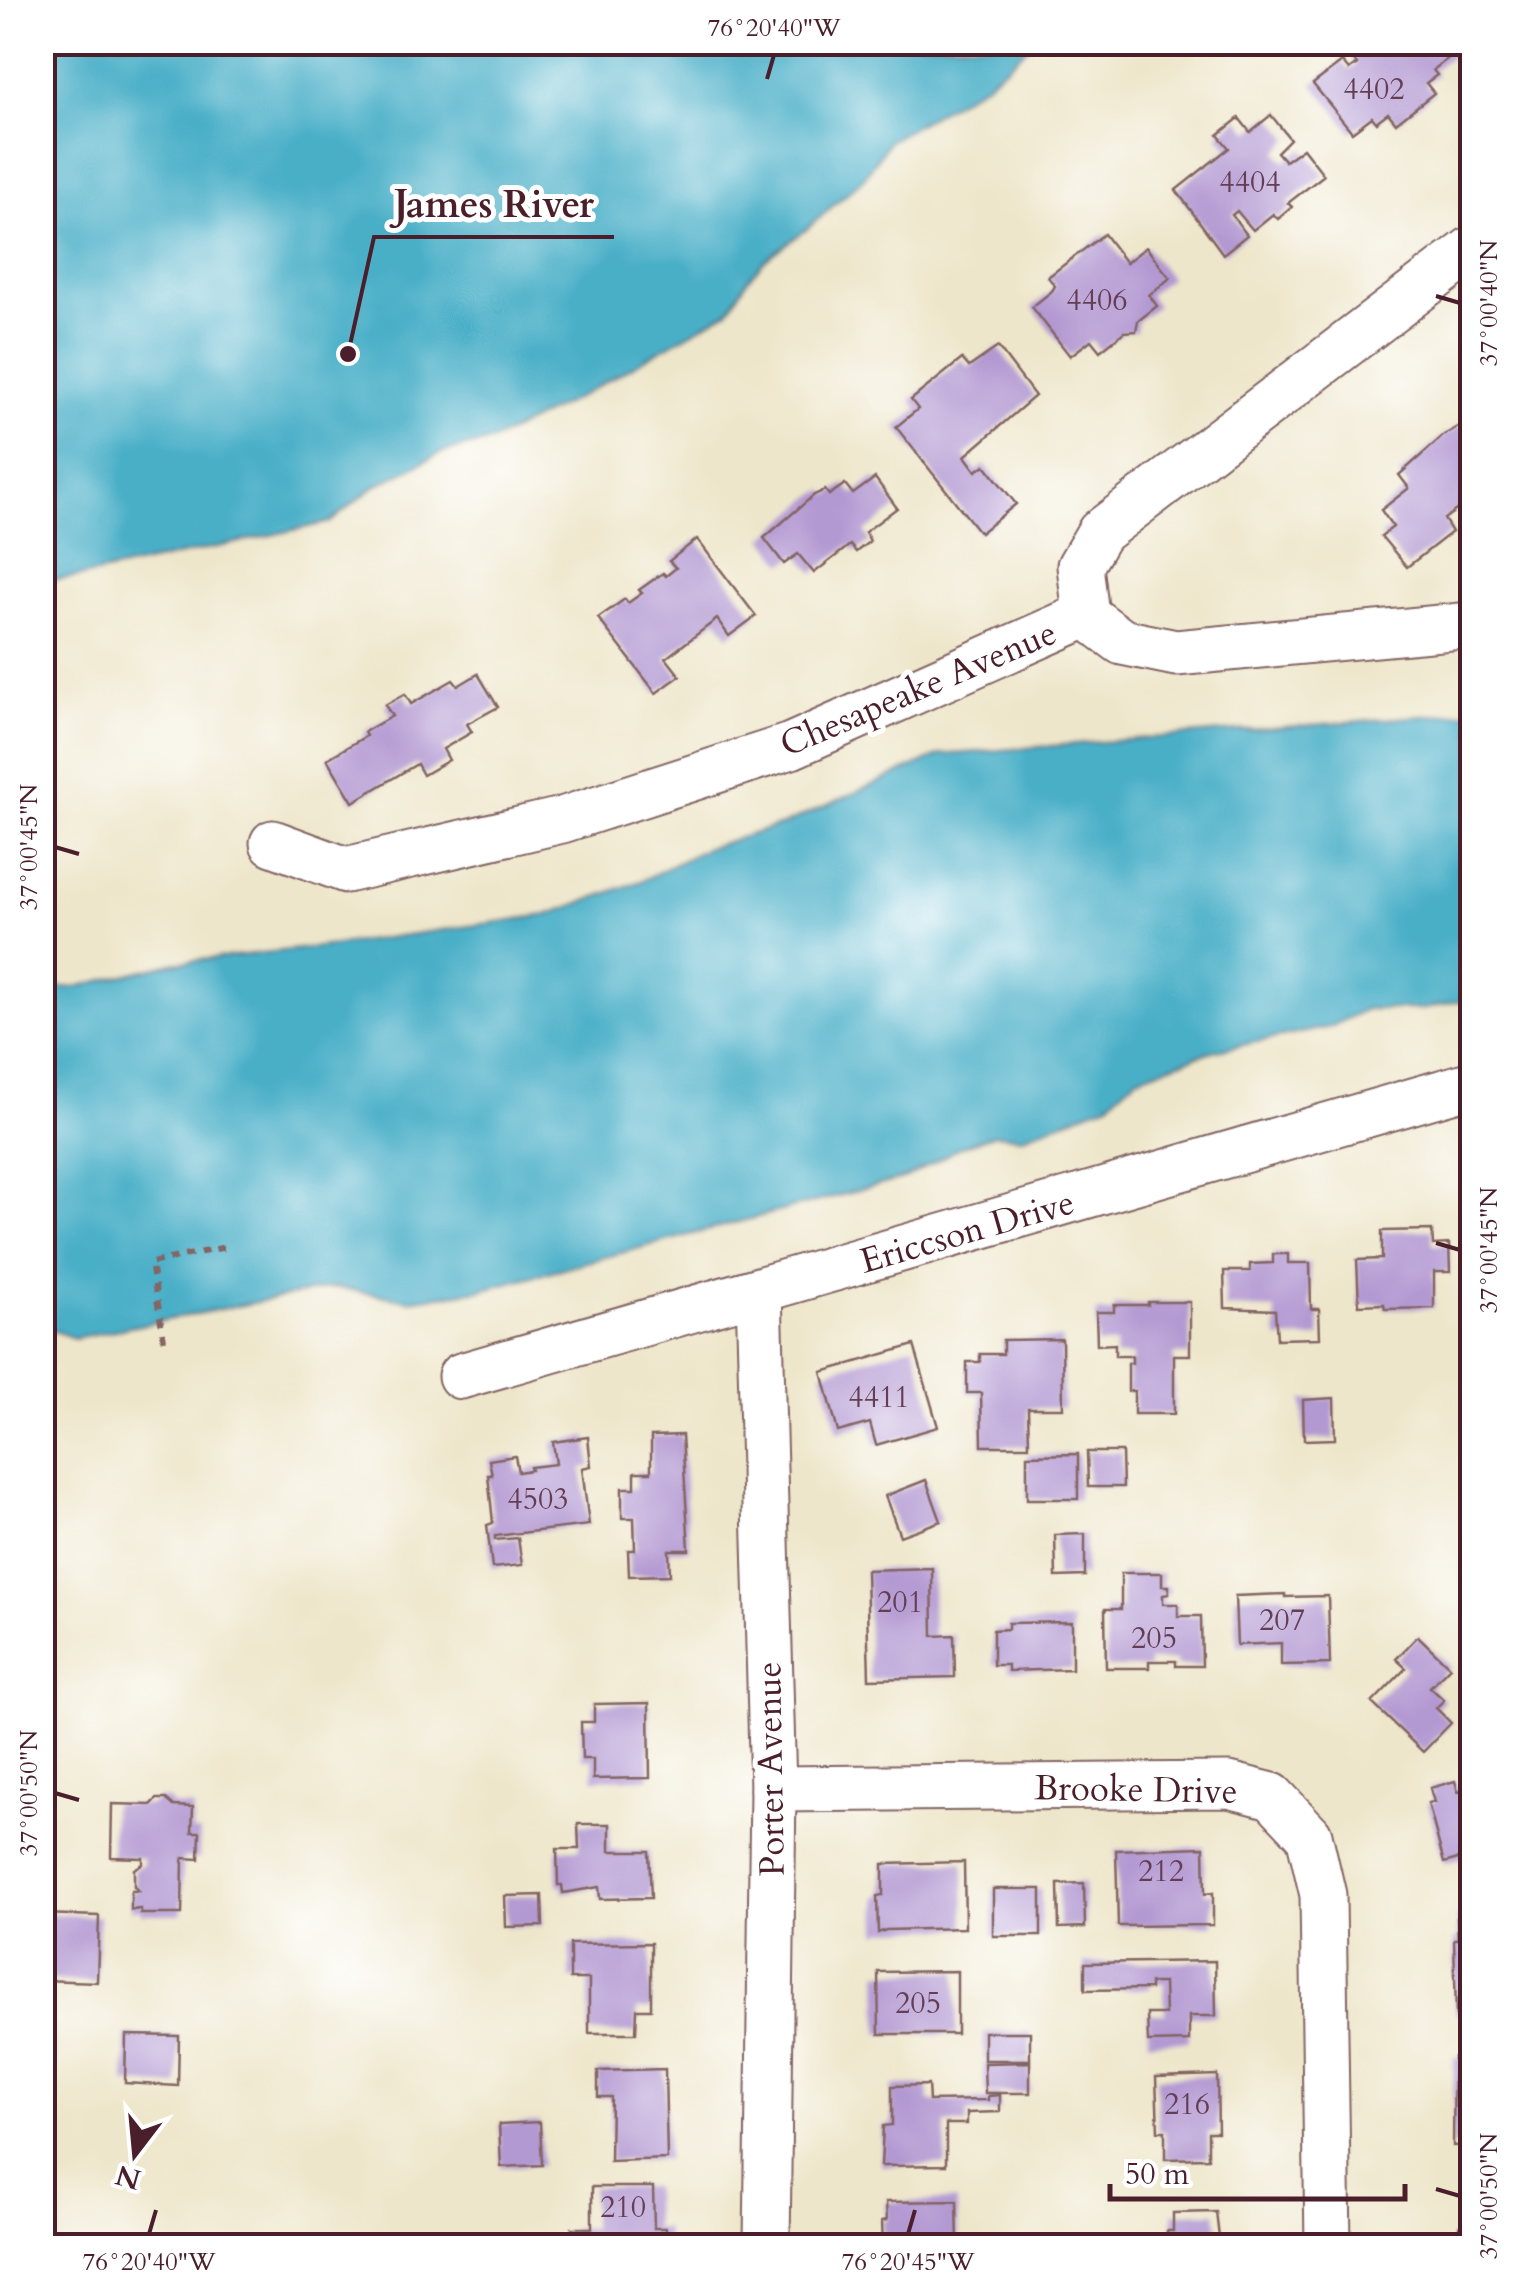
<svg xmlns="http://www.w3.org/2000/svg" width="1515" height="2289" viewBox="0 0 1515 2289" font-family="Cardo,serif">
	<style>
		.water { fill: #48afc7; stroke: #496779; stroke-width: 2.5 }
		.building { fill: #b399d2 }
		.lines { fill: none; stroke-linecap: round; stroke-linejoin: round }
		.street-casing { stroke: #836563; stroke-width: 49 }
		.path { stroke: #836563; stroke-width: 6; stroke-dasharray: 8 8; stroke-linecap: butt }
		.street { stroke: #fff; stroke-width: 45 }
		.ticks { fill: none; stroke: #4a1f2b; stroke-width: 4 }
		.labels { text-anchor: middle; stroke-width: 10; stroke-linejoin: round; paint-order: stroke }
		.number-label { font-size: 30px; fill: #643e55 }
		.street-label { font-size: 35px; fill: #4a1f2b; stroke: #fff }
		.leader { fill: none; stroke: #4a1f2b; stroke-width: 4 }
		.callout-dot { fill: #4a1f2b; stroke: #fff; stroke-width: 4 }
		.callout-label { font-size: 38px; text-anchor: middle; font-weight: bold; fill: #4a1f2b; stroke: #fff; stroke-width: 10; stroke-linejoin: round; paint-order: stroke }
		.neatline { fill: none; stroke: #4a1f2b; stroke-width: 4 }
		.ticks-label { font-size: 25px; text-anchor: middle; fill: #4a1f2b }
	</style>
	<rect width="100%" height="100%" fill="#fff"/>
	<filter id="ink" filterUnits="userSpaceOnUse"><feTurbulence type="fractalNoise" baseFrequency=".01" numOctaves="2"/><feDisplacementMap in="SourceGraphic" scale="20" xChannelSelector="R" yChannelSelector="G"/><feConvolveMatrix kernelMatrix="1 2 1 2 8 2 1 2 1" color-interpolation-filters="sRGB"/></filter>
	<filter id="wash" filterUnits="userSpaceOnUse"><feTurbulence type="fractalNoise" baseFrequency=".0048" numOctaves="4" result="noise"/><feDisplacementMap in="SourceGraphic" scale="40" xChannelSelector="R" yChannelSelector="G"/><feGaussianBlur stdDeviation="2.25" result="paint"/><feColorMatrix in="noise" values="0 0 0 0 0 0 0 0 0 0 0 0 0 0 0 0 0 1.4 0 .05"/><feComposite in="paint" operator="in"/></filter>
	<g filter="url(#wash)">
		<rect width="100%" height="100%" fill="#eee6ca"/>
		<g class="water">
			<path d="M42,43L43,42L1033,43L985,84L889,141L864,178L808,228L765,260L748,279L728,311L579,397L492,441L443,452L374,487L330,522L91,575L43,581Z"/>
			<path d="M1472,712V998L1424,1009H1366L1330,1027L1212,1051L1137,1077L1107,1104L1021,1137L995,1134L962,1146L906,1178L480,1290L408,1300L334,1287L74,1338L43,1327V988L76,987L173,963L336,945L547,915L641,881L707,848L785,824L940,755Z"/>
		</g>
		<g id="blocks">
			<g class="building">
				<path d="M1362,42H1446L1455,53L1433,70L1437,75L1426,83L1434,93L1396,123L1388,113L1376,122L1372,117L1352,132L1313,84L1342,62L1349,70L1357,64L1348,54Z"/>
				<path d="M1271,115L1290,139L1277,152L1285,161L1303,148L1324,175L1288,203L1292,207L1278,219L1273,214L1253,230L1237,211L1232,215L1247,235L1223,254L1176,190L1229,148L1218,135L1239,118L1250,132Z"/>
				<path d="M1104,234L1126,263L1146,247L1170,278L1149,295L1157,306L1138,321L1136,331L1124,332L1100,351L1091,340L1070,356L1032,307L1052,291L1055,286L1048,277Z"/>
				<path d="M998,347L1035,396L965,456L976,471L985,465L1016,504L980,533L896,427L918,409L911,400L962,359L969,367Z"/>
				<path d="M1472,413V504L1470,500L1444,519L1452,532L1407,567L1381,536L1393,527L1381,510L1409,488L1399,475L1444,435L1469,421Z"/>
				<path d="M875,478L897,508L865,532L870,541L856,552L850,545L814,573L798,554L784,564L764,538L814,495L825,490L829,495L845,484L853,494Z"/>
				<path d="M697,539L756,616L729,636L717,619L666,658L680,676L656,693L598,618L625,599L628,603L642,593L639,590L663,573L666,576L676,568L669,561Z"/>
				<path d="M478,674L498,707L467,724L472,732L443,749L449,760L423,775L417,764L353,802L327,759L366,736L364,732L392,716L385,705L405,694L411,704L453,680L458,686Z"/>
				<path d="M1432,1230L1433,1245L1449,1244L1450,1272H1434V1308L1385,1309L1384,1304L1359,1305L1357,1260L1382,1259V1231Z"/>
				<path d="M1273,1254H1288V1263H1310L1311,1309H1319L1320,1338L1277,1339L1275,1310L1225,1308L1224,1271H1250V1264L1273,1263Z"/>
				<path d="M1148,1302H1190V1355H1174V1414H1134V1391H1128V1363H1132V1356H1115V1344L1097,1345L1096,1312H1114V1305H1148Z"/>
				<path d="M1062,1339L1063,1408H1028L1029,1446H982L981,1393H967V1362H980V1354H1003V1340Z"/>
				<path d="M914,1345L938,1427L876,1445L870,1423L838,1432L822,1372Z"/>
				<path d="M1334,1398L1335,1439L1304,1440L1303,1400Z"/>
				<path d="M682,1435L689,1550H669L670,1575L629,1576L628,1550H635L634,1518H622V1488H635V1472H651V1436Z"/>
				<path d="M588,1437L591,1466L582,1468L589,1525L495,1536V1540L518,1538L522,1565L492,1568L487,1525L493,1523L488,1475H492L489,1460L515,1456L518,1472L531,1470L530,1467L556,1464L553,1442Z"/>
				<path d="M1087,1452H1122L1123,1487H1088Z"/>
				<path d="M1078,1454V1499H1027V1455Z"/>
				<path d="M926,1480L941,1521L900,1536L885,1496Z"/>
				<path d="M1085,1534V1576L1056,1577L1055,1535Z"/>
				<path d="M932,1568L933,1636L954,1635L955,1677L869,1679L866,1570Z"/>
				<path d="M1121,1573H1162V1586H1169V1594L1163,1595V1604H1178V1616H1201L1202,1666H1176V1661H1149V1668H1106L1105,1609H1121Z"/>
				<path d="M1285,1594V1597L1328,1596L1330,1664L1281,1665V1643L1237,1645L1235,1596Z"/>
				<path d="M1072,1622V1669L1008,1671V1665H993V1630L1008,1629V1623Z"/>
				<path d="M1418,1636L1450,1667L1430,1687L1444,1700L1436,1708L1451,1723L1423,1752L1372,1703L1406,1668L1396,1659Z"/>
				<path d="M649,1703L650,1778L593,1779V1759H582L581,1722H594V1704Z"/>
				<path d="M1455,1781L1458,1792L1472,1789V1855L1444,1863L1428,1803L1434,1802L1430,1788Z"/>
				<path d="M157,1799H166L174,1806L193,1807L192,1832H200L199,1859L183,1858L182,1914H141V1909L131,1910V1891H138L134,1886V1869L143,1864V1858L111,1857L112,1804L151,1805Z"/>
				<path d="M578,1824H610V1851H649L651,1898L600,1899L599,1887L563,1893L562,1885H558L557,1849H579Z"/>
				<path d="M1204,1847L1205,1894L1213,1893V1925L1118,1926L1116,1850Z"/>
				<path d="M964,1862L965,1928L886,1930L878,1933L877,1896L883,1895V1864Z"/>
				<path d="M1084,1883L1085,1927L1059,1928L1058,1884Z"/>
				<rect x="993" y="1889" width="48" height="47"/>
				<path d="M542,1895L543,1926L506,1927L505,1896Z"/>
				<path d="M42,1914L99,1916L97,1982L42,1980Z"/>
				<path d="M1457,1917H1472V2014L1456,2015L1454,1939H1458Z"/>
				<path d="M651,1943V2009H637L636,2033H589V1979H570V1944Z"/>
				<path d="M1215,1961L1216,2016H1189V2041L1148,2042L1147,2014H1165L1164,1983H1150V1989L1085,1990V1963Z"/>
				<path d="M957,1971V2034H879L878,1972Z"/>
				<rect x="984" y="2032" width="46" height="28"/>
				<path d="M126,2035L179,2036L178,2086L125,2083Z"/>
				<path d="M1454,2057H1472V2145L1453,2146Z"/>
				<path d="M1030,2062V2093H985L984,2063Z"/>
				<path d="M665,2069L667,2159L610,2161L611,2097H598V2071Z"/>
				<path d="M1217,2075L1218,2132H1208V2158L1165,2159V2131H1158L1156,2077Z"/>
				<path d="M928,2085L929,2101L988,2100V2096L1000,2095V2112L967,2113V2124H946V2165L881,2166L883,2126L892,2125V2086Z"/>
				<path d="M540,2122L542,2165L501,2167L499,2124Z"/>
				<path d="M592,2187H653L654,2228H666V2246H572V2228H592Z"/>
				<path d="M957,2201L958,2246H883L882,2221L887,2220L886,2202Z"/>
				<path d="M1216,2212L1220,2246H1168L1167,2231H1173V2213Z"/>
				<path d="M1459,2226H1472V2246H1460Z"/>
				<path d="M1111,2241V2246H1064V2243Z"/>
			</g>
		</g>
	</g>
	<g filter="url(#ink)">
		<use href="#blocks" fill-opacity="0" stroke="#836563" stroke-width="2.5"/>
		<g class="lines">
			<g class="street-casing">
				<g id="street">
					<path d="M1086,615L1080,566L1100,532L1472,249"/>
					<path d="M1086,615L1122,642L1176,653L1472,625"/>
					<path d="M273,843L346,870L562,820L791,746L1086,615"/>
					<path d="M759,1291L773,1789L767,2246"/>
					<path d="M461,1376L1472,1084"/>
					<path d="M773,1789L1229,1785L1272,1796L1309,1835L1323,1895L1328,2246"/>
				</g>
			</g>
			<path class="path" d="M164,1340L151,1263L230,1246"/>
			<use href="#street" class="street"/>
		</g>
	</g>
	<path class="ticks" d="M767,79L774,55M1436,296L1460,303M55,847L79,854M1436,1243L1460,1250M55,1793L79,1800M1436,2189L1460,2196M149,2234L156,2210M908,2234L915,2210"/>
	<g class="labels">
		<g class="number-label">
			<text x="1374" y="99">4402</text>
			<text x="1250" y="192">4404</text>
			<text x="1097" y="310">4406</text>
			<text x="879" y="1407">4411</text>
			<text x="538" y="1509">4503</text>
			<text x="900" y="1612">201</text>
			<text x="1282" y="1630">207</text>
			<text x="1154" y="1648">205</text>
			<text x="1161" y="1881">212</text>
			<text x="918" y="2013">205</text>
			<text x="1187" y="2114">216</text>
			<text x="623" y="2217">210</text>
		</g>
		<g class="street-label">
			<text transform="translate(918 688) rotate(-23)" y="12">Chesapeake Avenue</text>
			<text transform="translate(967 1231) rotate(-16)" y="12">Ericcson Drive</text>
			<text transform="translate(770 1769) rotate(-91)" y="12">Porter Avenue</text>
			<text transform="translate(1136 1789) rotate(1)" y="12">Brooke Drive</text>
		</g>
	</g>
	<path class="leader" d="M348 354L374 237H614"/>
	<circle class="callout-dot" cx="348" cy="354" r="10"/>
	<g class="callout-label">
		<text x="494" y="217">James River</text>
	</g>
	<rect width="1515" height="2289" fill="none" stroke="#fff" stroke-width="110"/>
	<g transform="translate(135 2154) rotate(196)" stroke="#ffffff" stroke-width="8" paint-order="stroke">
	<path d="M0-8L18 38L0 25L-18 38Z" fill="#4a1f2b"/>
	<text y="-15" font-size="28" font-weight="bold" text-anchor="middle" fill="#4a1f2b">N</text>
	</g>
	<path d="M1110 2184v15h295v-15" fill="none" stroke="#4a1f2b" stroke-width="5"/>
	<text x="1125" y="2184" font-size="30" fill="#4a1f2b" stroke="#ffffff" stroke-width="8" paint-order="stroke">50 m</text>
	<rect x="55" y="55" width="1405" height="2179" class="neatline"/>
	<g class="ticks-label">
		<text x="774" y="36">76°20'40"W</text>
		<text transform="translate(1488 303) rotate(-90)" y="9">37°00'40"N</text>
		<text transform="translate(28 847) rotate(-90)" y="9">37°00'45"N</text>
		<text transform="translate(1488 1250) rotate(-90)" y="9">37°00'45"N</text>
		<text transform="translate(28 1793) rotate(-90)" y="9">37°00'50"N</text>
		<text transform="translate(1488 2196) rotate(-90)" y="9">37°00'50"N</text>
		<text x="149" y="2270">76°20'40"W</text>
		<text x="908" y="2270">76°20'45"W</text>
	</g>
</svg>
